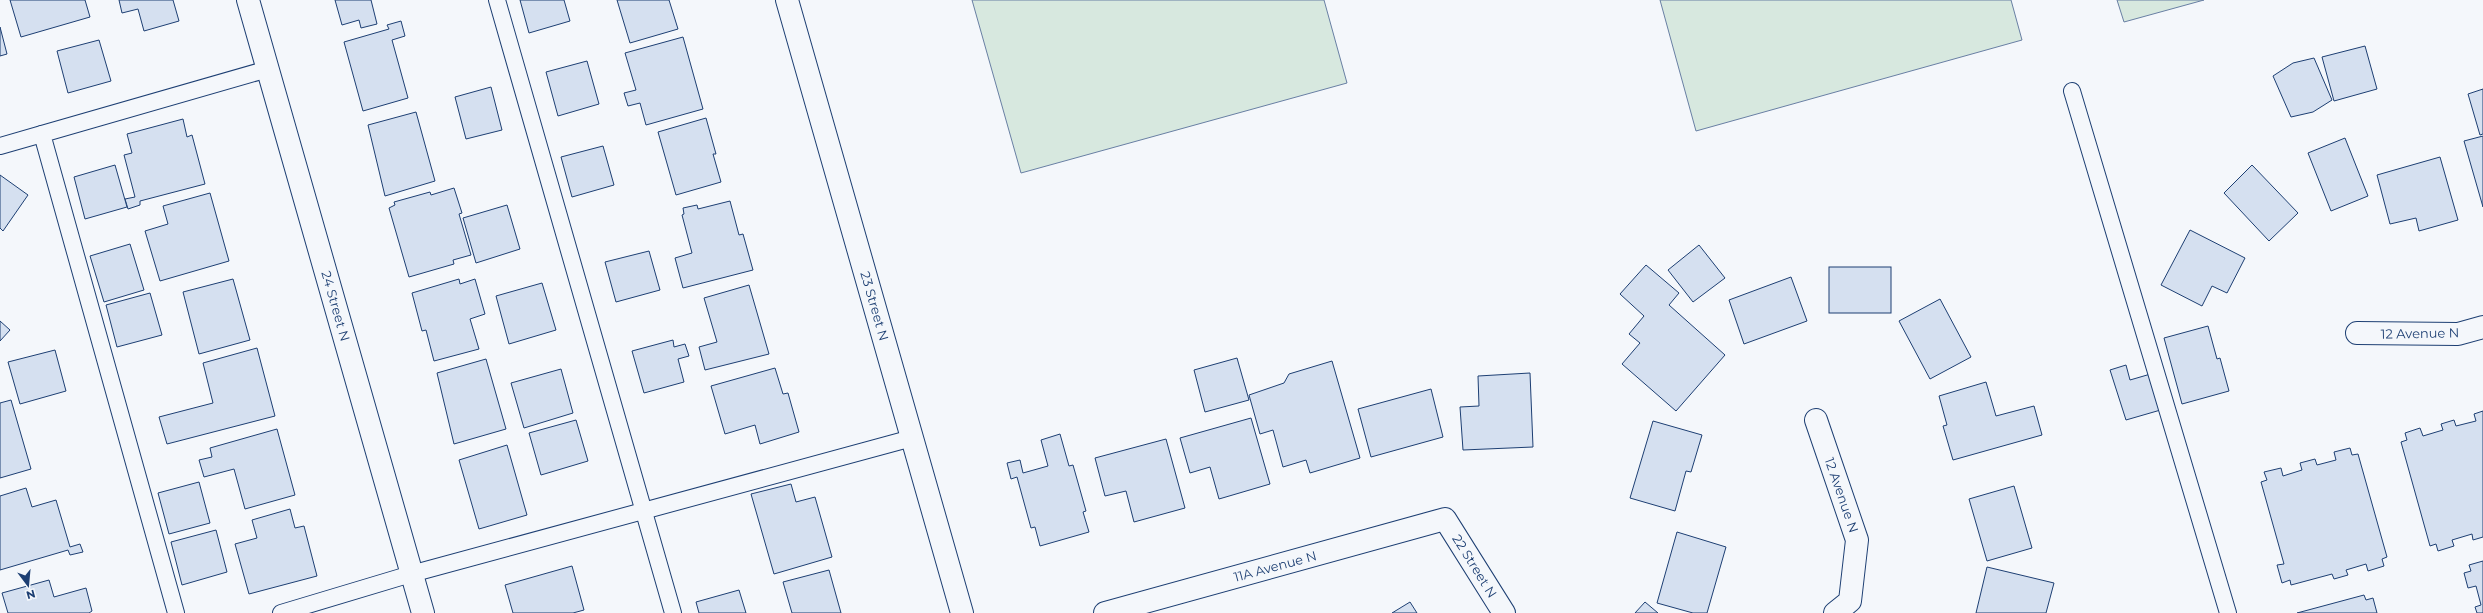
<svg xmlns="http://www.w3.org/2000/svg" width="2483" height="613" viewBox="0 0 2483 613" font-family="Montserrat,sans-serif">
	<style>
		.green { fill: #d7e8df; stroke: #687fa3 }
		.building { fill: #d5e0f0; stroke: #1d3f73 }
		.lines { fill: none; stroke-linecap: round; stroke-linejoin: round }
		.service-casing { stroke: #1d3f73; stroke-width: 18 }
		.minor-casing { stroke: #1d3f73; stroke-width: 24 }
		.tertiary-casing { stroke: #1d3f73; stroke-width: 24 }
		.service { stroke: #f4f7fb; stroke-width: 16 }
		.minor { stroke: #f4f7fb; stroke-width: 22 }
		.tertiary { stroke: #f4f7fb; stroke-width: 22 }
		.labels { text-anchor: middle; stroke-width: 3; stroke-linejoin: round; paint-order: stroke }
		.street-label { font-size: 13px; fill: #1d3f73; stroke: #f4f7fb }
	</style>
	<rect width="100%" height="100%" fill="#f4f7fb"/>
	<g class="green">
		<path d="M972,0H1324L1347,83L1021,173Z"/>
		<path d="M1660,0H2011L2022,40L1696,131Z"/>
		<path d="M2117,0H2204L2124,22Z"/>
	</g>
	<g class="building">
		<path d="M10,0H85L90,17L21,37Z"/>
		<path d="M119,0H173L179,21L144,31L138,9L122,13Z"/>
		<path d="M335,0H371L377,24L361,28L359,20L342,25Z"/>
		<path d="M520,0H564L570,21L529,33Z"/>
		<path d="M617,0H669L678,29L630,43Z"/>
		<path d="M401,21L405,36L392,40L408,98L363,111L344,42L389,29L387,25Z"/>
		<path d="M0,27L7,54L0,56Z"/>
		<path d="M683,37L703,109L646,125L640,103L628,106L624,93L636,90L625,53Z"/>
		<path d="M99,40L111,81L68,93L57,51Z"/>
		<path d="M2365,46L2377,89L2334,101L2322,57Z"/>
		<path d="M2314,58L2332,100L2313,112L2291,117L2273,76L2293,63Z"/>
		<path d="M587,61L599,104L558,116L546,72Z"/>
		<path d="M491,87L502,130L466,139L455,97Z"/>
		<path d="M2483,89V134L2480,135L2468,94Z"/>
		<path d="M416,112L435,181L385,196L368,125Z"/>
		<path d="M706,118L716,154H713L721,182L676,195L658,132Z"/>
		<path d="M183,119L187,137L192,135L205,184L140,201V205L128,209L125,199L135,197L124,155L132,153L127,134Z"/>
		<path d="M2483,136V207L2464,141Z"/>
		<path d="M2345,138L2368,196L2331,211L2308,153Z"/>
		<path d="M603,146L614,185L572,197L561,157Z"/>
		<path d="M2440,157L2458,220L2419,231L2416,218L2390,224L2377,175Z"/>
		<path d="M115,165L127,207L85,219L74,177Z"/>
		<path d="M2252,165L2298,213L2269,241L2224,193Z"/>
		<path d="M0,175L28,195L3,231L0,228Z"/>
		<path d="M454,188L462,213L459,214L471,255L453,260L454,264L409,277L389,208L395,205L394,202L430,192L431,195Z"/>
		<path d="M210,193L229,261L160,281L145,231L168,224L163,206Z"/>
		<path d="M730,201L739,235L743,234L753,270L683,288L675,258L692,253L682,215L684,214L683,208L697,205L698,209Z"/>
		<path d="M507,205L520,249L476,263L463,218Z"/>
		<path d="M2190,230L2245,258L2227,293L2212,286L2202,306L2161,285Z"/>
		<path d="M130,244L144,290L104,302L90,256Z"/>
		<path d="M1699,245L1725,278L1693,302L1668,270Z"/>
		<path d="M649,251L660,290L616,302L605,262Z"/>
		<path d="M1646,265L1679,293L1669,305L1725,355L1676,411L1622,364L1640,343L1629,334L1644,316L1620,294Z"/>
		<rect x="1829" y="267" width="62" height="46"/>
		<path d="M1791,277L1807,321L1744,344L1729,300Z"/>
		<path d="M233,279L250,340L199,354L183,292Z"/>
		<path d="M459,279L460,284L475,279L485,314L470,319L479,349L434,361L426,330L422,331L412,293Z"/>
		<path d="M542,283L556,330L509,344L496,296Z"/>
		<path d="M749,285L769,354L705,370L699,347L717,342L704,298Z"/>
		<path d="M150,293L162,335L117,347L106,305Z"/>
		<path d="M1940,299L1971,357L1930,379L1899,321Z"/>
		<path d="M0,321L10,330L0,341Z"/>
		<path d="M2208,326L2217,359L2220,358L2229,391L2182,404L2164,338Z"/>
		<path d="M673,340L674,347L685,344L689,356L678,359L684,382L644,393L632,351Z"/>
		<path d="M257,348L275,416L167,444L159,417L213,403L203,363Z"/>
		<path d="M55,350L66,391L20,404L8,362Z"/>
		<path d="M1237,358L1249,400L1205,412L1194,370Z"/>
		<path d="M486,359L506,429L454,444L437,373Z"/>
		<path d="M1332,361L1360,458L1310,473L1306,460L1283,467L1273,430L1260,434L1249,395L1284,383L1289,374Z"/>
		<path d="M2126,365L2130,380L2154,373L2164,409L2126,420L2110,370Z"/>
		<path d="M775,368L783,394L788,393L799,432L760,444L755,425L725,434L711,386Z"/>
		<path d="M561,369L573,413L524,428L511,383Z"/>
		<path d="M1530,373L1533,447L1463,450L1460,407L1479,406L1478,376Z"/>
		<path d="M1986,382L1996,416L2034,406L2042,435L1953,460L1943,426L1947,425L1939,396Z"/>
		<path d="M1431,389L1443,437L1371,457L1358,409Z"/>
		<path d="M11,400L31,469L0,478V403Z"/>
		<path d="M2483,411V537L2473,540L2472,534L2452,540L2454,546L2438,551L2436,544L2430,546L2401,442L2407,440L2405,433L2420,428L2423,436L2443,430L2441,424L2454,420L2456,426L2476,421L2474,414Z"/>
		<path d="M1251,418L1270,484L1219,499L1210,467L1190,473L1180,438Z"/>
		<path d="M576,420L588,461L541,475L529,433Z"/>
		<path d="M1653,421L1702,435L1691,472L1686,471L1675,511L1630,498Z"/>
		<path d="M277,429L295,495L245,509L234,469L204,477L199,460L212,457L210,448Z"/>
		<path d="M1060,434L1069,466L1073,465L1086,511L1083,512L1089,532L1040,546L1035,527L1031,528L1017,477L1011,479L1007,463L1020,460L1023,473L1048,466L1041,440Z"/>
		<path d="M1166,439L1185,508L1134,522L1126,491L1105,496L1095,458Z"/>
		<path d="M507,445L527,515L479,529L459,460Z"/>
		<path d="M2350,448L2352,455L2358,454L2387,557L2382,559L2384,566L2368,571L2366,564L2346,570L2348,575L2334,579L2332,574L2291,585L2290,580L2282,583L2277,565L2284,564L2261,482L2267,480L2264,472L2281,468L2283,476L2302,470L2300,463L2315,459L2317,465L2336,460L2334,452Z"/>
		<path d="M199,482L210,523L169,534L158,493Z"/>
		<path d="M791,484L796,502L815,497L832,557L774,574L751,494Z"/>
		<path d="M2014,486L2032,548L1987,561L1969,499Z"/>
		<path d="M26,488L32,507L56,500L70,547L80,544L83,552L70,555L68,550L0,570V496Z"/>
		<path d="M290,509L295,528L304,526L317,576L249,594L235,544L257,538L252,520Z"/>
		<path d="M216,530L227,572L182,585L171,542Z"/>
		<path d="M1677,532L1726,547L1707,613H1693L1657,603Z"/>
		<path d="M2483,561V613H2477L2475,607L2481,605L2476,586L2468,588L2464,573L2471,571L2469,565Z"/>
		<path d="M572,566L584,610L573,613H513L505,585Z"/>
		<path d="M1987,567L2054,583L2046,613H1976Z"/>
		<path d="M829,570L841,613H792L783,582Z"/>
		<path d="M49,580L54,597L86,588L92,611L89,613H8L2,593Z"/>
		<path d="M739,590L746,613H699L696,602Z"/>
		<path d="M2364,595L2366,600L2373,598L2377,613H2297Z"/>
		<path d="M1410,602L1417,613H1392Z"/>
		<path d="M1645,602L1658,613H1635Z"/>
	</g>
	<g class="lines">
		<g class="service-casing">
			<g id="service">
				<path d="M497,0L673,613"/>
				<path d="M2072,91L2228,613"/>
				<path d="M0,146L42,134"/>
				<path d="M176,613L42,134L268,69"/>
				<path d="M281,613L411,574L912,438"/>
			</g>
		</g>
		<g class="minor-casing">
			<g id="minor">
				<path d="M248,0L423,613"/>
				<path d="M2357,333L2458,334L2483,327"/>
				<path d="M1816,420L1857,540L1850,601L1835,613"/>
				<path d="M1105,613L1445,519L1504,613"/>
			</g>
		</g>
		<g class="tertiary-casing">
			<path id="tertiary" d="M787,0L962,613"/>
		</g>
		<use href="#service" class="service"/>
		<use href="#minor" class="minor"/>
		<use href="#tertiary" class="tertiary"/>
	</g>
	<g class="labels">
		<g class="street-label">
			<text transform="translate(336 306) rotate(74)" y="5">24 Street N</text>
			<text transform="translate(875 306) rotate(74)" y="5">23 Street N</text>
			<text transform="translate(2420 333) rotate(-1)" y="5">12 Avenue N</text>
			<text transform="translate(1842 495) rotate(71)" y="5">12 Avenue N</text>
			<text transform="translate(1275 566) rotate(-15)" y="5">11A Avenue N</text>
			<text transform="translate(1475 566) rotate(58)" y="5">22 Street N</text>
		</g>
	</g>
	<g transform="translate(28 585) rotate(164)" stroke="#f4f7fb" stroke-width="3" paint-order="stroke">
	<path d="M0-3L7 15L0 10L-7 15Z" fill="#1d3f73"/>
	<text y="-6" font-size="11" font-weight="bold" text-anchor="middle" fill="#1d3f73">N</text>
	</g>
</svg>
